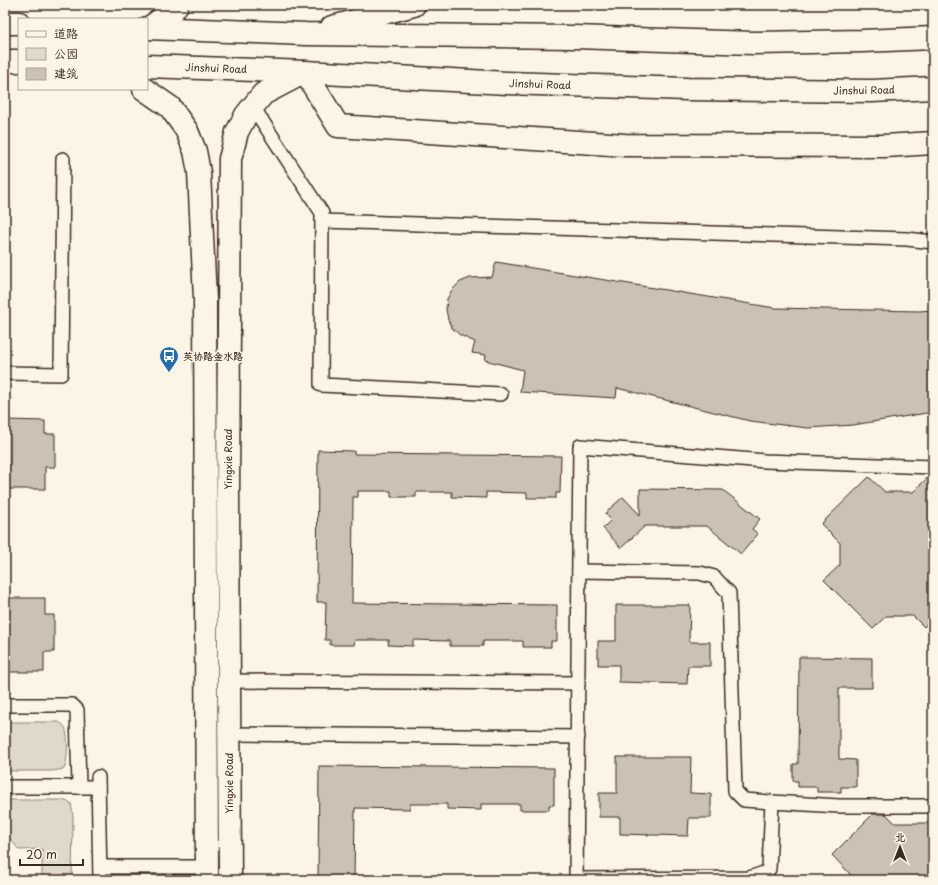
<svg xmlns="http://www.w3.org/2000/svg" width="938" height="885" viewBox="0 0 938 885" font-family="'Playpen Sans','LXGW WenKai TC',sans-serif">
	<style>
		.green { fill: #e0d8c8; stroke: #8e8173 }
		.building { fill: #ccc2b3; stroke: #3b2a1e }
		.lines { fill: none; stroke-linecap: round; stroke-linejoin: round }
		.lane-casing { stroke: #3b2a1e; stroke-width: 16 }
		.street-casing { stroke: #3b2a1e; stroke-width: 25 }
		.secondary-casing { stroke: #3b2a1e; stroke-width: 25 }
		.primary-casing { stroke: #3b2a1e; stroke-width: 25 }
		.lane { stroke: #fcf5e5; stroke-width: 13 }
		.street { stroke: #fcf5e5; stroke-width: 22 }
		.secondary { stroke: #fcf5e5; stroke-width: 22 }
		.primary { stroke: #fcf5e5; stroke-width: 22 }
		.labels { text-anchor: middle; stroke-width: 3; stroke-linejoin: round; paint-order: stroke }
		.street-label { font-size: 10px; fill: #3b2a1e; stroke: #fcf5e5 }
		.poi-label { font-size: 10px; font-weight: bold; fill: #3b2a1e; stroke: #fcf5e5; text-anchor: start }
	</style>
	<rect width="100%" height="100%" fill="#fcf5e5"/>
	<filter id="ink" filterUnits="userSpaceOnUse"><feTurbulence type="fractalNoise" baseFrequency=".025" numOctaves="2"/><feDisplacementMap in="SourceGraphic" scale="8" xChannelSelector="R" yChannelSelector="G"/><feConvolveMatrix kernelMatrix="1 2 1 2 8 2 1 2 1" color-interpolation-filters="sRGB"/></filter>
	<g filter="url(#ink)">
		<g class="green">
			<path d="M5,722H59C61,724 63,724 64,726C69,731 68,764 64,769L52,771H5Z"/>
			<path d="M5,800H62L71,803L73,816L72,880H42V849L19,850L12,841L5,835Z"/>
		</g>
		<g class="building">
			<path d="M496,262L775,308L919,311L933,310V412L853,425L808,428L750,421L617,388L616,398L520,392L523,370L485,360L486,355L472,353L475,342L460,335L452,328L448,320L446,309L447,299L452,290L460,282L470,278L492,277Z"/>
			<path d="M5,420L45,421V434H55V467H45V489H5Z"/>
			<path d="M318,450L354,451V454L561,456L560,493H556V498H527V493L486,492V498L452,497V492H416V497H391V491H358V497H353L352,603L557,605V641H551V647H523V641H483V646H450V641L413,640V646L388,645L389,640H355L354,645H330V640H325L326,602H317Z"/>
			<path d="M930,475H933V618L924,627L913,616H886L873,629L824,580L840,565V543L821,524L869,477L885,492H913Z"/>
			<path d="M640,489L723,490L760,519L752,529L758,534L741,554L707,526H645L621,548L603,528L611,520L605,513L623,497L640,515Z"/>
			<path d="M5,598H45V615H54V652H44V672H5Z"/>
			<path d="M616,605H690L689,642H710V666H688L687,684L619,682V665H598V641H616Z"/>
			<path d="M799,657L872,658V688H839V759L856,760V787H841V792H817V787H798V781H793V764H798Z"/>
			<path d="M617,757H691L690,793L711,794V818H689L688,836L620,834V817H599V793H617Z"/>
			<path d="M319,766L554,768V805H549V810H520V804H481V810L447,809V804H410V809L355,808L354,880H318Z"/>
			<path d="M873,814H886L895,823H933V880H850V874L832,855Z"/>
		</g>
		<g class="lines">
			<g class="lane-casing">
				<g id="lane">
					<path d="M253,107L322,213L321,385L501,394"/>
					<path d="M322,221L907,239L933,242"/>
					<path d="M5,373L61,374L63,159"/>
					<path d="M579,571L700,573L714,577L729,593L735,791L744,800L772,802L839,806H933"/>
					<path d="M229,681L578,683"/>
					<path d="M5,705H72L77,710L79,787"/>
					<path d="M229,734L578,737"/>
					<path d="M98,777L100,880"/>
					<path d="M5,787H98"/>
					<path d="M100,867H207"/>
					<path d="M576,879L749,878L764,873L769,869L772,802"/>
					<path d="M576,880L580,446L765,461L933,467"/>
				</g>
			</g>
			<g class="street-casing">
				<path id="street" d="M149,28L172,11L177,5"/>
			</g>
			<g class="secondary-casing">
				<g id="secondary">
					<path d="M144,89L170,107L187,131L195,151L199,172L205,299L207,880"/>
					<path d="M230,880L228,494L230,159L237,132L246,115L263,94L305,72L338,126L625,145L885,146L933,143"/>
				</g>
			</g>
			<g class="primary-casing">
				<g id="primary">
					<path d="M5,23H19"/>
					<path d="M332,27L414,5"/>
					<path d="M147,28L306,34L575,37L753,43L862,41L933,38"/>
					<path d="M5,61H19"/>
					<path d="M147,66L305,72L507,83L687,89L872,91L933,88"/>
				</g>
			</g>
			<use href="#lane" class="lane"/>
			<use href="#street" class="street"/>
			<use href="#secondary" class="secondary"/>
			<use href="#primary" class="primary"/>
		</g>
	</g>
	<defs>
		<g id="bus-pin" transform="scale(1)"><path d="M0 17L-7.5 6A9.5 9.5 0 1 1 7.5 6Z" fill="#1f6fb2" stroke="#fcf5e5"/><path d="M-5-6H5V4H4V6H2V4H-2V6H-4V4H-5ZM-3.5-4V0h7V-4ZM-3.5 1.2v1.5H-2V1.2ZM2 1.2v1.5H3.5V1.2Z" fill="#fff"/></g>
	</defs>
	<g fill-rule="evenodd">
		<use href="#bus-pin" x="169" y="356"/>
	</g>
	<g class="labels">
		<g class="street-label">
			<text transform="translate(216 68) rotate(2)" y="4">Jinshui Road</text>
			<text transform="translate(540 84) rotate(2)" y="4">Jinshui Road</text>
			<text transform="translate(864 90) rotate(-1)" y="4">Jinshui Road</text>
			<text transform="translate(228 459) rotate(-90)" y="4">Yingxie Road</text>
			<text transform="translate(229 783) rotate(-90)" y="4">Yingxie Road</text>
		</g>
		<g class="poi-label">
			<text x="183" y="360">英协路金水路</text>
		</g>
	</g>
	<rect width="938" height="885" fill="none" stroke="#fcf5e5" stroke-width="20"/>
	<rect x="10" y="10" width="918" height="865" fill="none" stroke="#3b2a1e" stroke-width="1.5" filter="url(#ink)"/>
	<rect x="18" y="18" width="130" height="72" fill="#fcf5e5" stroke="#afa495"/>
	<rect x="26" y="31" width="20" height="6" fill="#fcf5e5" stroke="#afa495"/>
	<text x="54" y="38" font-size="12" fill="#3b2a1e">道路</text>
	<rect x="26" y="48" width="20" height="12" fill="#e0d8c8" stroke="#afa495"/>
	<text x="54" y="58" font-size="12" fill="#3b2a1e">公园</text>
	<rect x="26" y="68" width="20" height="12" fill="#ccc2b3" stroke="#afa495"/>
	<text x="54" y="78" font-size="12" fill="#3b2a1e">建筑</text>
	<g transform="translate(900 847)" stroke="#fcf5e5" stroke-width="3" paint-order="stroke">
	<path d="M0-3L7 15L0 10L-7 15Z" fill="#3b2a1e"/>
	<text y="-6" font-size="11" font-weight="bold" text-anchor="middle" fill="#3b2a1e">北</text>
	</g>
	<path d="M20 859v6h63v-6" fill="none" stroke="#3b2a1e" stroke-width="2"/>
	<text x="26" y="859" font-size="12" fill="#3b2a1e" stroke="#fcf5e5" stroke-width="3" paint-order="stroke">20 m</text>
</svg>
